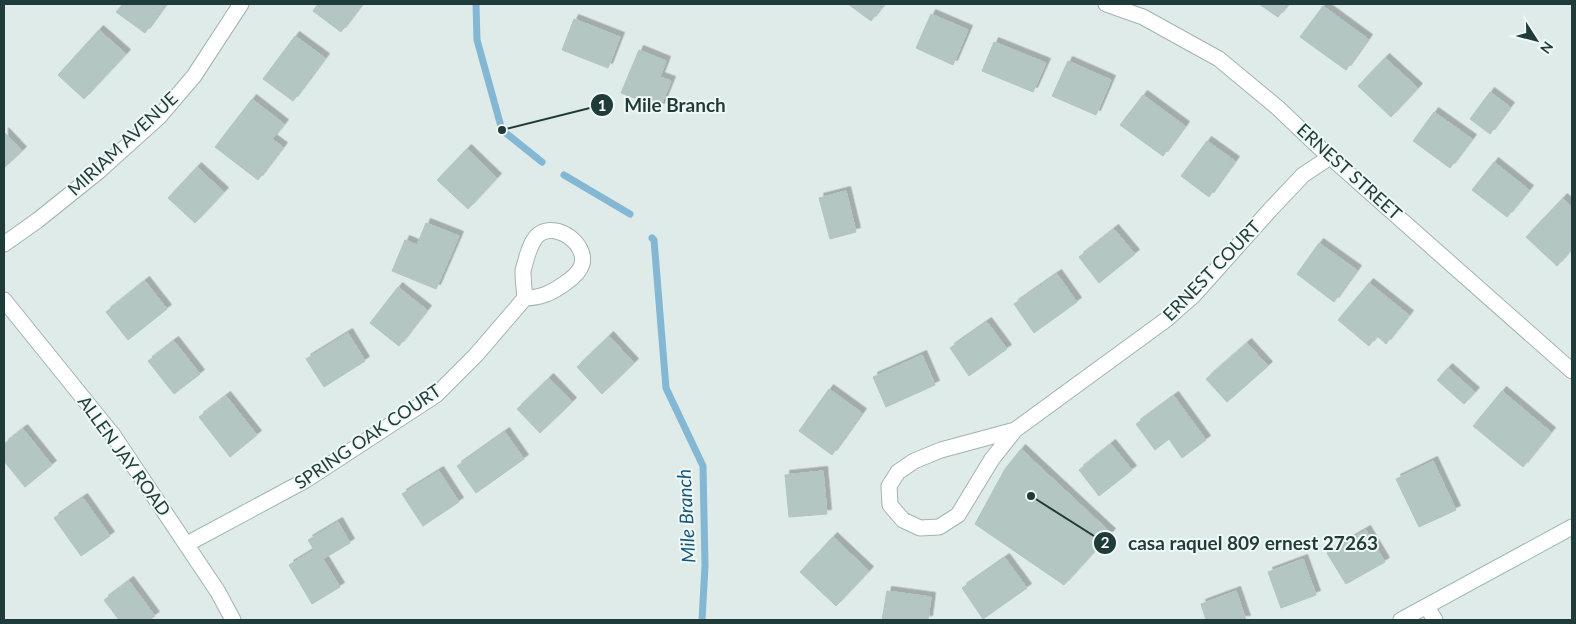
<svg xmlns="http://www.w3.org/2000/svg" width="1576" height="624" viewBox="0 0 1576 624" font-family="Lato,sans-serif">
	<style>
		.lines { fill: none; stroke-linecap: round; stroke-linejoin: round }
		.stream { stroke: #83b7d4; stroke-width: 7 }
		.building { fill: #b4c6c2; stroke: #b1c5c1; filter: url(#shadow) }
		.street-casing { stroke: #a2b3b0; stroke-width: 17 }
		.secondary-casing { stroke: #9db8b3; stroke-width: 17 }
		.street { stroke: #fff; stroke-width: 15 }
		.secondary { stroke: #fff; stroke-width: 15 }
		.labels { text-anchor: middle; stroke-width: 4; stroke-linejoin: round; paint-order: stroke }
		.street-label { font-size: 18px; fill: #1f3c3a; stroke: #f0f8f5 }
		.water-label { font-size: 19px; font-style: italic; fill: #17567b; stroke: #f0f8f5 }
		.leader { fill: none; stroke: #1f3c3a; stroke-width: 2 }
		.callout-dot { fill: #1f3c3a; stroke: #f0f8f5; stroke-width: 2 }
		.mark-label { font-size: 15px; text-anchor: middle; font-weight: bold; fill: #fff }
		.callout-label { font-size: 19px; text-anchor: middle; font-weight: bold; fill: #1f3c3a; stroke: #f0f8f5; stroke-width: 4; stroke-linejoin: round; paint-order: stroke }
	</style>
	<defs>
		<filter id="shadow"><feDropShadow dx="4.5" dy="-4.5" stdDeviation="0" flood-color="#0004"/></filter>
	</defs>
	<rect width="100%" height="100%" fill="#dfebe8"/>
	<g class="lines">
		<g class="stream">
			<path d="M476,4L477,40L502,130L542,162"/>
			<path d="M564,175L630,214"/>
			<path d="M652,238L654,240L666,388L703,466L705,566L702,620"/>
		</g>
	</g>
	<g class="building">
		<path d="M123,4H166L145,33L116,12Z"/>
		<path d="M318,4H362L341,32L313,11Z"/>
		<path d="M848,4H884L871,21Z"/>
		<path d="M1259,4H1288L1278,17Z"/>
		<path d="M1323,6L1368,39L1346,70L1300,37Z"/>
		<path d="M931,14L968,30L953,65L916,48Z"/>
		<path d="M574,19L620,37L608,68L562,50Z"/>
		<path d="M99,30L126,54L84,99L58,75Z"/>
		<path d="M295,36L325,58L293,101L263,79Z"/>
		<path d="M994,42L1046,63L1033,92L982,71Z"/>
		<path d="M639,50L666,61L660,77L671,81L660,108L621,93Z"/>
		<path d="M1385,58L1418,88L1391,117L1358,86Z"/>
		<path d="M1068,61L1111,80L1096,115L1052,96Z"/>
		<path d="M1490,92L1510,107L1490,134L1470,119Z"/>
		<path d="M1143,95L1185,126L1163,156L1120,125Z"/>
		<path d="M252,99L284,124L272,139L283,147L258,180L215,147Z"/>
		<path d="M1434,112L1472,139L1450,168L1413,141Z"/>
		<path d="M4,132L22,151L4,168Z"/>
		<path d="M1207,141L1235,161L1209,197L1181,176Z"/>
		<path d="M467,149L497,178L468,209L437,180Z"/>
		<path d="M1494,162L1529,190L1507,217L1472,190Z"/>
		<path d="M197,167L224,192L195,223L168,198Z"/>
		<path d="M846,191L856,232L830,239L819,198Z"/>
		<path d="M1563,198L1572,207V249L1557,266L1526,237Z"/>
		<path d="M426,223L459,236L436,289L392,271L405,240L417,245Z"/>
		<path d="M1114,229L1135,254L1099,283L1079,257Z"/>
		<path d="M1319,243L1357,270L1334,302L1297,274Z"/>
		<path d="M1057,274L1077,302L1034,333L1014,304Z"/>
		<path d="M145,281L167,309L128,340L106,312Z"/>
		<path d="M1369,283L1409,315L1386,344L1377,336L1369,346L1338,320Z"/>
		<path d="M398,287L427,310L399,346L370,323Z"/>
		<path d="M987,322L1007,349L969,376L950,348Z"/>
		<path d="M348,333L365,361L324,387L306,359Z"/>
		<path d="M609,336L634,363L602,394L577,367Z"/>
		<path d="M174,341L200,374L174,394L148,361Z"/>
		<path d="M1247,343L1268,366L1227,402L1206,379Z"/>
		<path d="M922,355L935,385L886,407L873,377Z"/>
		<path d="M1448,368L1475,392L1464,404L1437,380Z"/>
		<path d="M549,378L572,402L540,433L517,409Z"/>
		<path d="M829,389L862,413L832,455L799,431Z"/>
		<path d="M1502,391L1551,432L1523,467L1473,426Z"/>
		<path d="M226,396L257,435L230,457L199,417Z"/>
		<path d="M1174,396L1206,440L1182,458L1169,439L1155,450L1136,424Z"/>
		<path d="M23,429L52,465L25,487L4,461V444Z"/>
		<path d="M505,432L524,459L476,493L457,466Z"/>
		<path d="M1111,444L1132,470L1099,496L1079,470Z"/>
		<path d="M1021,449L1111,533L1064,585L975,524L1005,469Z"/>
		<path d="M1433,461L1456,510L1419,527L1396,479Z"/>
		<path d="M439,471L459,502L423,526L402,494Z"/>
		<path d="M823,471L827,514L789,517L785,475Z"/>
		<path d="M83,498L110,536L81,556L54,518Z"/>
		<path d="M338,522L350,543L323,559L340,587L312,604L289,565L314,550L308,540Z"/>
		<path d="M1366,530L1385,562L1346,584L1327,553Z"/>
		<path d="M833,537L869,571L836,606L800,572Z"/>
		<path d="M1005,558L1027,588L983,619L962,588Z"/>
		<path d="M1303,559L1316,595L1281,608L1268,572Z"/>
		<path d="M129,581L155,616L149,620H119L104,600Z"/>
		<path d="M887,591L931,597L928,620H882Z"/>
		<path d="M1236,591L1246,620H1206L1201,604Z"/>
	</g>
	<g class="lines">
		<g class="street-casing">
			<g id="street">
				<path d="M1106,4L1143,17L1219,59L1278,108L1320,148L1572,371"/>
				<path d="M4,244L38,220L99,171L159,117L194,76L241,4"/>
				<path d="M4,300L113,435L218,592L233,620"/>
				<path d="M1015,430L992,459L958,515L939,527L920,528L903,520L890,505L889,486L898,472L914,461L941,450L1015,430L1167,319L1193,296L1270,210L1303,175L1330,157"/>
				<path d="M187,544L306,480L436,395L476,355L525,298C541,298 551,293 564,284C570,280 580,272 582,264C587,244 558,223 541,233C533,237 530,248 527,256C526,261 524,266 523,271C523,280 524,289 525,298"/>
				<path d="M1427,607L1435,620"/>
			</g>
		</g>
		<g class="secondary-casing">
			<path id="secondary" d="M1401,620L1572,527"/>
		</g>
		<use href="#street" class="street"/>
		<use href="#secondary" class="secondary"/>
	</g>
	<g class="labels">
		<g class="street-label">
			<text transform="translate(123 144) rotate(-43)" y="6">MIRIAM AVENUE</text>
			<text transform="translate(1349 172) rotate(42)" y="6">ERNEST STREET</text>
			<text transform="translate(1212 271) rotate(-46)" y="6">ERNEST COURT</text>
			<text transform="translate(368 437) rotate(-34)" y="6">SPRING OAK COURT</text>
			<text transform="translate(124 456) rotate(54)" y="6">ALLEN JAY ROAD</text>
		</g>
		<g class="water-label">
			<text transform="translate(686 516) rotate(-93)" y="7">Mile Branch</text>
		</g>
	</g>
	<path class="leader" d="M502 130L602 105M1031 496L1105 543"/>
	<g class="callout-dot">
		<circle cx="502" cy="130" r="5"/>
		<circle cx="1031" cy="496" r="5"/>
		<circle cx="602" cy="105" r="12"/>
		<circle cx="1105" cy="543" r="12"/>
	</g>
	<g class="mark-label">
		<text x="602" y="111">1</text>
		<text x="1105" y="548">2</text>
	</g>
	<g class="callout-label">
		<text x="675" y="112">Mile Branch</text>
		<text x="1253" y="550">casa raquel 809 ernest 27263</text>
	</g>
	<rect width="1576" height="624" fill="none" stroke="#1f3c3a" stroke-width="10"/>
	<g transform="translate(1536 40) rotate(126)" stroke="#f0f8f5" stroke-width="4" paint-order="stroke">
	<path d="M0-4L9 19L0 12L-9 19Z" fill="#1f3c3a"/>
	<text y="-8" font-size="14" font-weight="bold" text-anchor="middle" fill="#1f3c3a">N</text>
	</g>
</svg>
